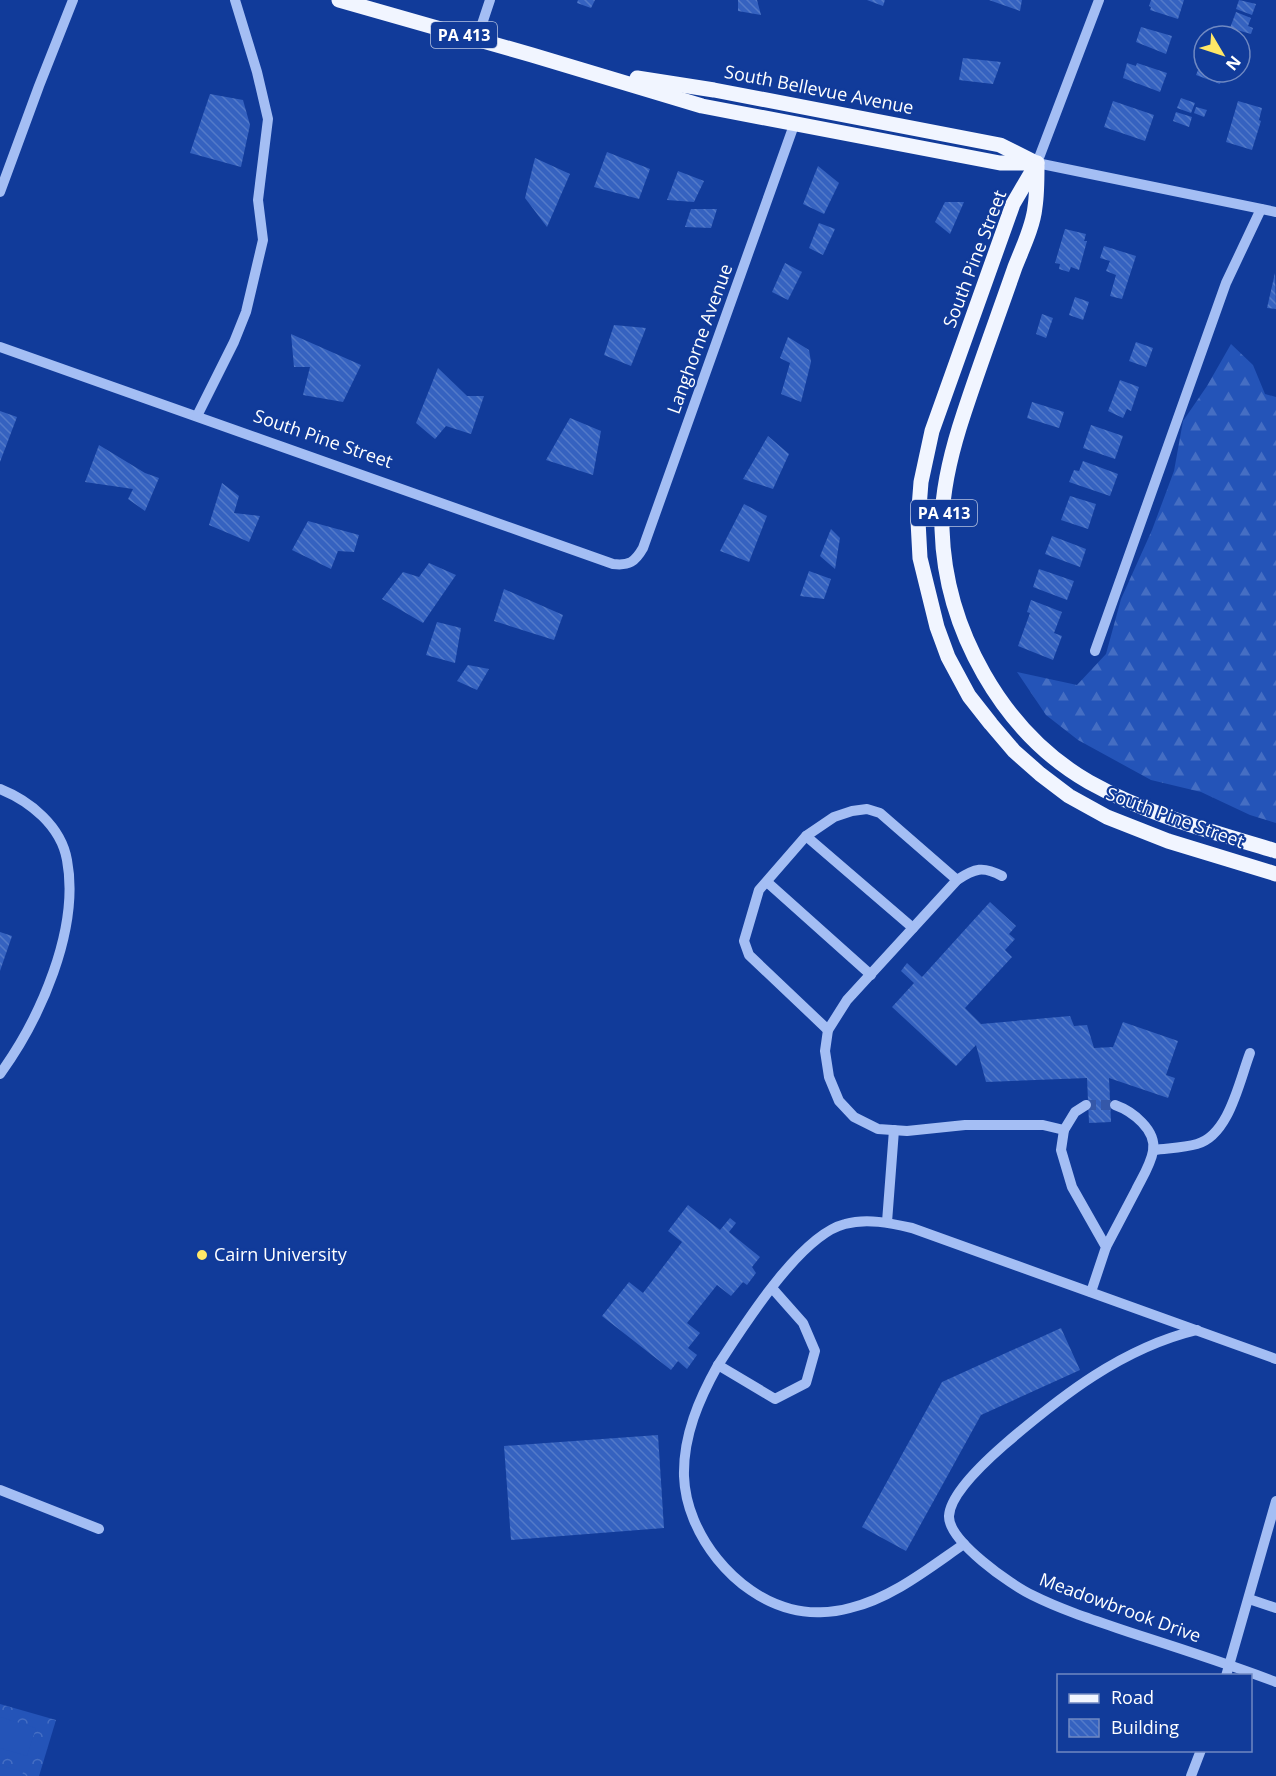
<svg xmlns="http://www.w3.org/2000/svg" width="1276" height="1776" viewBox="0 0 1276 1776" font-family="'Open Sans',sans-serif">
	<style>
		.forest { fill: url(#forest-firs) }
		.park { fill: url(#park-crowns) }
		.garden { fill: #2454b8 }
		.building { fill: url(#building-back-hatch) }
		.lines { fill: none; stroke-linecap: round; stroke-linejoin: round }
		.minor-tunnel { stroke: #3558a9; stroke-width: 10; stroke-dasharray: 10 5; stroke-linecap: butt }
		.minor { stroke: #a4bef4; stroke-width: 10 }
		.major { stroke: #f1f5ff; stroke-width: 15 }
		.poi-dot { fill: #ffe767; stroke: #113b9a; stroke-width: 2 }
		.labels { text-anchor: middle; stroke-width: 4.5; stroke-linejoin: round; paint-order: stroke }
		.shield { fill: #113b9a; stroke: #b8c4e1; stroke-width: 1.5 }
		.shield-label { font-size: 16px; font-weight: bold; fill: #fff }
		.street-label { font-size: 18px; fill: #fff; stroke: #113b9a }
		.poi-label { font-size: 18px; fill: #fff; stroke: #113b9a; text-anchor: start }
	</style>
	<defs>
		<pattern id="forest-firs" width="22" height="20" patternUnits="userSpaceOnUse" patternTransform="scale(1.5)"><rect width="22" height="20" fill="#2454b8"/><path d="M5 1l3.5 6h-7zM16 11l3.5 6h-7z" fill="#456ec3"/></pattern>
		<pattern id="park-crowns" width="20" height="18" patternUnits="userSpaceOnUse" patternTransform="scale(1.5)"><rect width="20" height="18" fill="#2454b8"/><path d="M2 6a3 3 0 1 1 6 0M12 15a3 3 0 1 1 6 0" fill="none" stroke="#456ec3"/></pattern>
		<pattern id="building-back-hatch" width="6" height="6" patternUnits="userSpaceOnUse" patternTransform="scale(1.5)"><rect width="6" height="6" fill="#3562c0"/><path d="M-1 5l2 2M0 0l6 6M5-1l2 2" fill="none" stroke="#537ac9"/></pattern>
	</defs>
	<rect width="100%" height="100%" fill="#113b9a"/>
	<path class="forest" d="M1231,344L1253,365L1265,394L1276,397V823L1250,815L1201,792L1151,780L1078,740L1046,715L1017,672L1077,685L1106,654L1121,599L1152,530L1174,471L1183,421L1207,386Z"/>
	<path class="park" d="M0,1704L56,1720L39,1776H0Z"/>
	<g class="garden">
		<path d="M0,1717L36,1728L27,1756L0,1748Z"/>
		<path d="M0,1765L23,1772L22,1776H0Z"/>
	</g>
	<g class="building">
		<path d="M578,0H595L591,8L577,3Z"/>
		<path d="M738,0H757L761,15L738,11Z"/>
		<path d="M867,0H885L883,6Z"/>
		<path d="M989,0H1022L1020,11Z"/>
		<path d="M1151,0H1184L1178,19L1150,10L1151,7L1149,6Z"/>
		<path d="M1239,0L1256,4L1252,15L1236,9Z"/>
		<path d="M1236,12L1251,18L1248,26L1253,28L1251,34L1230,28Z"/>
		<path d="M1141,27L1172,36L1166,54L1136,42Z"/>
		<path d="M963,58L1001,62L993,84L959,80Z"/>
		<path d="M1202,60L1204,61V72H1224L1220,84L1196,75Z"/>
		<path d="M1127,63L1136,66L1137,63L1167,73L1160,92L1123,78Z"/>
		<path d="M210,94L243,100L250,125L241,167L190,153Z"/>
		<path d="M1181,98L1195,103L1191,113L1177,108Z"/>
		<path d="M1113,101L1154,115L1145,141L1104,127Z"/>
		<path d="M1238,101L1262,108L1259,120L1261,121L1252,150L1226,142Z"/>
		<path d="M1196,107L1207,110L1204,117L1194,113Z"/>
		<path d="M1176,112L1192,117L1189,127L1173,121Z"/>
		<path d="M607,152L650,169L639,199L594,187Z"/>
		<path d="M535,158L570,174L547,227L525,198Z"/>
		<path d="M818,166L839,183L824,214L803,204Z"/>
		<path d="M678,171L704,181L694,202L667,200Z"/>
		<path d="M945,202H964L950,234L935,222Z"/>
		<path d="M691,209H717L711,228L685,227Z"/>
		<path d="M819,223L835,229L823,255L809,248Z"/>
		<path d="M1065,229L1086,234L1084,241H1087L1079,270L1071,267L1069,272L1059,269L1060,264L1055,263Z"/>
		<path d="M1104,246L1136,256L1122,299L1110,296L1116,275L1106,271L1110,261L1100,258Z"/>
		<path d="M785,263L802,272L788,300L772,292Z"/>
		<path d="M1275,273L1276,309L1267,308Z"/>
		<path d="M1075,297L1089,302L1083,320L1069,315Z"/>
		<path d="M1042,314L1053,318L1046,338L1036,334Z"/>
		<path d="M614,325L646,328L631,366L604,355Z"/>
		<path d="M291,334L361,365L343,402L303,395L310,367H294Z"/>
		<path d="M788,337L809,350L811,362L801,402L781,394L790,363L780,358Z"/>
		<path d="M1136,342L1153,348L1146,367L1129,361Z"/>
		<path d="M438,368L467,396H484L471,434L446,426L435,439L416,423Z"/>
		<path d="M1120,380L1139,387L1131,411L1127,409L1123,418L1108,411Z"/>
		<path d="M1032,402L1064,412L1059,428L1027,418Z"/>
		<path d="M0,411L17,417L0,462Z"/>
		<path d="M570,418L601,431L593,475L546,460Z"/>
		<path d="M1091,425L1123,436L1115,459L1083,448Z"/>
		<path d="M768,436L789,454L773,489L743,479Z"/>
		<path d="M99,445L145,473L159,478L145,511L128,499L133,489L85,482Z"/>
		<path d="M1083,461L1118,474L1110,496L1069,482L1074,470L1079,471Z"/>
		<path d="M222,483L239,496L234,513L260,516L249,542L209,525Z"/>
		<path d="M1070,496L1096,504L1088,529L1061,520Z"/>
		<path d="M744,504L767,516L749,562L720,551Z"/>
		<path d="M308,521L359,535L354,552L338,551L331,569L292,550Z"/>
		<path d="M831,529L840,538L835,569L820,556Z"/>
		<path d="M1052,536L1086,549L1080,567L1045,554Z"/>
		<path d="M429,563L456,575L423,623L382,599L403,572L419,577Z"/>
		<path d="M1039,569L1074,581L1067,600L1033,587Z"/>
		<path d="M809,571L831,579L824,599L800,596Z"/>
		<path d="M504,589L563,615L554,640L494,621Z"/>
		<path d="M1031,600L1062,612L1054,633L1062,636L1053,660L1018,646L1030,613L1027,612Z"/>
		<path d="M437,622L461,628L455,663L426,655Z"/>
		<path d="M468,665L489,669L477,690L457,681Z"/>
		<path d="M990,902L1016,926L1009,934L1015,939L1005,950L1012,957L965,1008L981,1024L1070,1016L1074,1026L1087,1025L1094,1048L1113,1047L1123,1022L1178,1041L1166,1075L1175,1078L1168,1098L1109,1078L1111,1122L1089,1123L1087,1078L986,1082L976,1045L956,1066L892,1007L914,983L901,971L907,963L922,977Z"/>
		<path d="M0,932L12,936L0,971Z"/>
		<path d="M688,1205L720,1230L730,1218L736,1223L729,1232L760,1257L752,1267L756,1273L747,1285L743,1282L731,1296L717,1285L687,1323L700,1333L688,1348L697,1355L687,1369L678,1361L671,1370L602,1316L629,1282L643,1293L682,1242L668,1231Z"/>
		<path d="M1061,1328L1080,1370L981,1415L906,1551L862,1527L942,1382Z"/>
		<path d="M658,1435L664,1528L511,1540L504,1446Z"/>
	</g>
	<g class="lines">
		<path class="minor-tunnel" d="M1086,1105H1115"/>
		<g class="minor">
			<path d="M1099,0L1037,163L1276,212"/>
			<path d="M477,39L490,0"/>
			<path d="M0,192L39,86L73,0"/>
			<path d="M0,347L534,536L613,564C629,566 635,562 643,548L794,125"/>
			<path d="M197,416L234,342L246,312L263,240L258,200L268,119L257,72L235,0"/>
			<path d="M1095,651L1226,283L1261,209"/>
			<path d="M0,789C30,801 61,826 67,860C80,929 40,1019 0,1074"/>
			<path d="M806,836L913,928"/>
			<path d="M1002,876C983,866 975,868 957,880L847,1000L828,1030L825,1051L829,1077L839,1101L854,1117L878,1129L907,1131L965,1125H1043L1064,1130L1061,1150L1072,1187L1106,1247L1091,1292"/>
			<path d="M767,882L871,975"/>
			<path d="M828,1030L749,955L744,941L759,890L806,836L834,817L852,811L867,809L880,813L957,880"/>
			<path d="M1064,1130L1075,1112L1086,1105"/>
			<path d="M1154,1150C1168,1148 1183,1148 1197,1144C1229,1135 1239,1082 1250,1053"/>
			<path d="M887,1222L894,1130"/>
			<path d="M1106,1247C1116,1228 1126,1209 1136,1190C1142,1178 1151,1164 1153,1151C1157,1130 1132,1111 1115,1105"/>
			<path d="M772,1288L803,1323L815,1351L806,1383L775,1399L718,1365C699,1399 683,1436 684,1476C686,1534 735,1595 791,1609C809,1614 832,1613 850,1608C892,1598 929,1568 964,1544"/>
			<path d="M1197,1330C1122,1348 1061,1396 1004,1445C988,1459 950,1493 949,1516C948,1541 1011,1585 1032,1595C1066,1612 1103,1623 1138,1635C1185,1650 1231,1665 1276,1682"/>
			<path d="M718,1365C743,1327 800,1235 845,1224C867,1218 890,1223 912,1228L1276,1359"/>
			<path d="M0,1490L99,1529"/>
			<path d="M1249,1599L1276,1608"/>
			<path d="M1226,1676L1276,1501"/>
			<path d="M1191,1776L1201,1750"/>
		</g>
		<g class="major">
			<path d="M339,0L532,55L702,106L1000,163H1037"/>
			<path d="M637,78L714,90L1000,145L1032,161"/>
			<path d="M1037,163L1013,204L932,431L921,482L918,521L920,558L937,627L948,657L969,696L991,724L1014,751L1040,774L1069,796L1107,817L1168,841L1276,874"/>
			<path d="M1037,166C1037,180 1037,194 1035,207C1033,227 1022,249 1015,267C998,316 980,364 964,413C952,449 941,491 942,529C945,629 1002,732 1089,782C1146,814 1213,832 1276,851"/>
		</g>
	</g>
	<circle class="poi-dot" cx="202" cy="1255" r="6"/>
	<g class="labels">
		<g class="shield">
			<rect x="431" y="22" width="66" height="26" rx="4.5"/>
			<rect x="911" y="500" width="66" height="26" rx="4.5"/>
		</g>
		<g class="shield-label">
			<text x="464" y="41">PA 413</text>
			<text x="944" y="519">PA 413</text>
		</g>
		<g class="street-label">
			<text transform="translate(819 90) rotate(11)" y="6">South Bellevue Avenue</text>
			<text transform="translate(975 259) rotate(-69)" y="6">South Pine Street</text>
			<text transform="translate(700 339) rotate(-70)" y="6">Langhorne Avenue</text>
			<text transform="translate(323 439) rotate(19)" y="6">South Pine Street</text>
			<text transform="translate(1175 818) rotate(20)" y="6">South Pine Street</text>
			<text transform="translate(1120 1608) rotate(20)" y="6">Meadowbrook Drive</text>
		</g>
		<g class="poi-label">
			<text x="214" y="1261">Cairn University</text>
		</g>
	</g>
	<rect x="1057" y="1674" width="195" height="78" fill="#113b9a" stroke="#7089c2" stroke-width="1.5"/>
	<rect x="1069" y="1694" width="30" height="9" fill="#f1f5ff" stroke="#7089c2" stroke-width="1.5"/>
	<text x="1111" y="1704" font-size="18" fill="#ffffff">Road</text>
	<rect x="1069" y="1719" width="30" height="18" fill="url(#building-back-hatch)" stroke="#7089c2" stroke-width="1.5"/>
	<text x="1111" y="1734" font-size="18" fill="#ffffff">Building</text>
	<g transform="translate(1222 54) rotate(129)"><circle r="28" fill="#113b9a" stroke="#7089c2" stroke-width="1.5"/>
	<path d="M0-4.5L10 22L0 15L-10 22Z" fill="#ffe767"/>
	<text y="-9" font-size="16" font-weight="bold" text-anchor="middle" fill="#ffffff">N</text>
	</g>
</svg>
